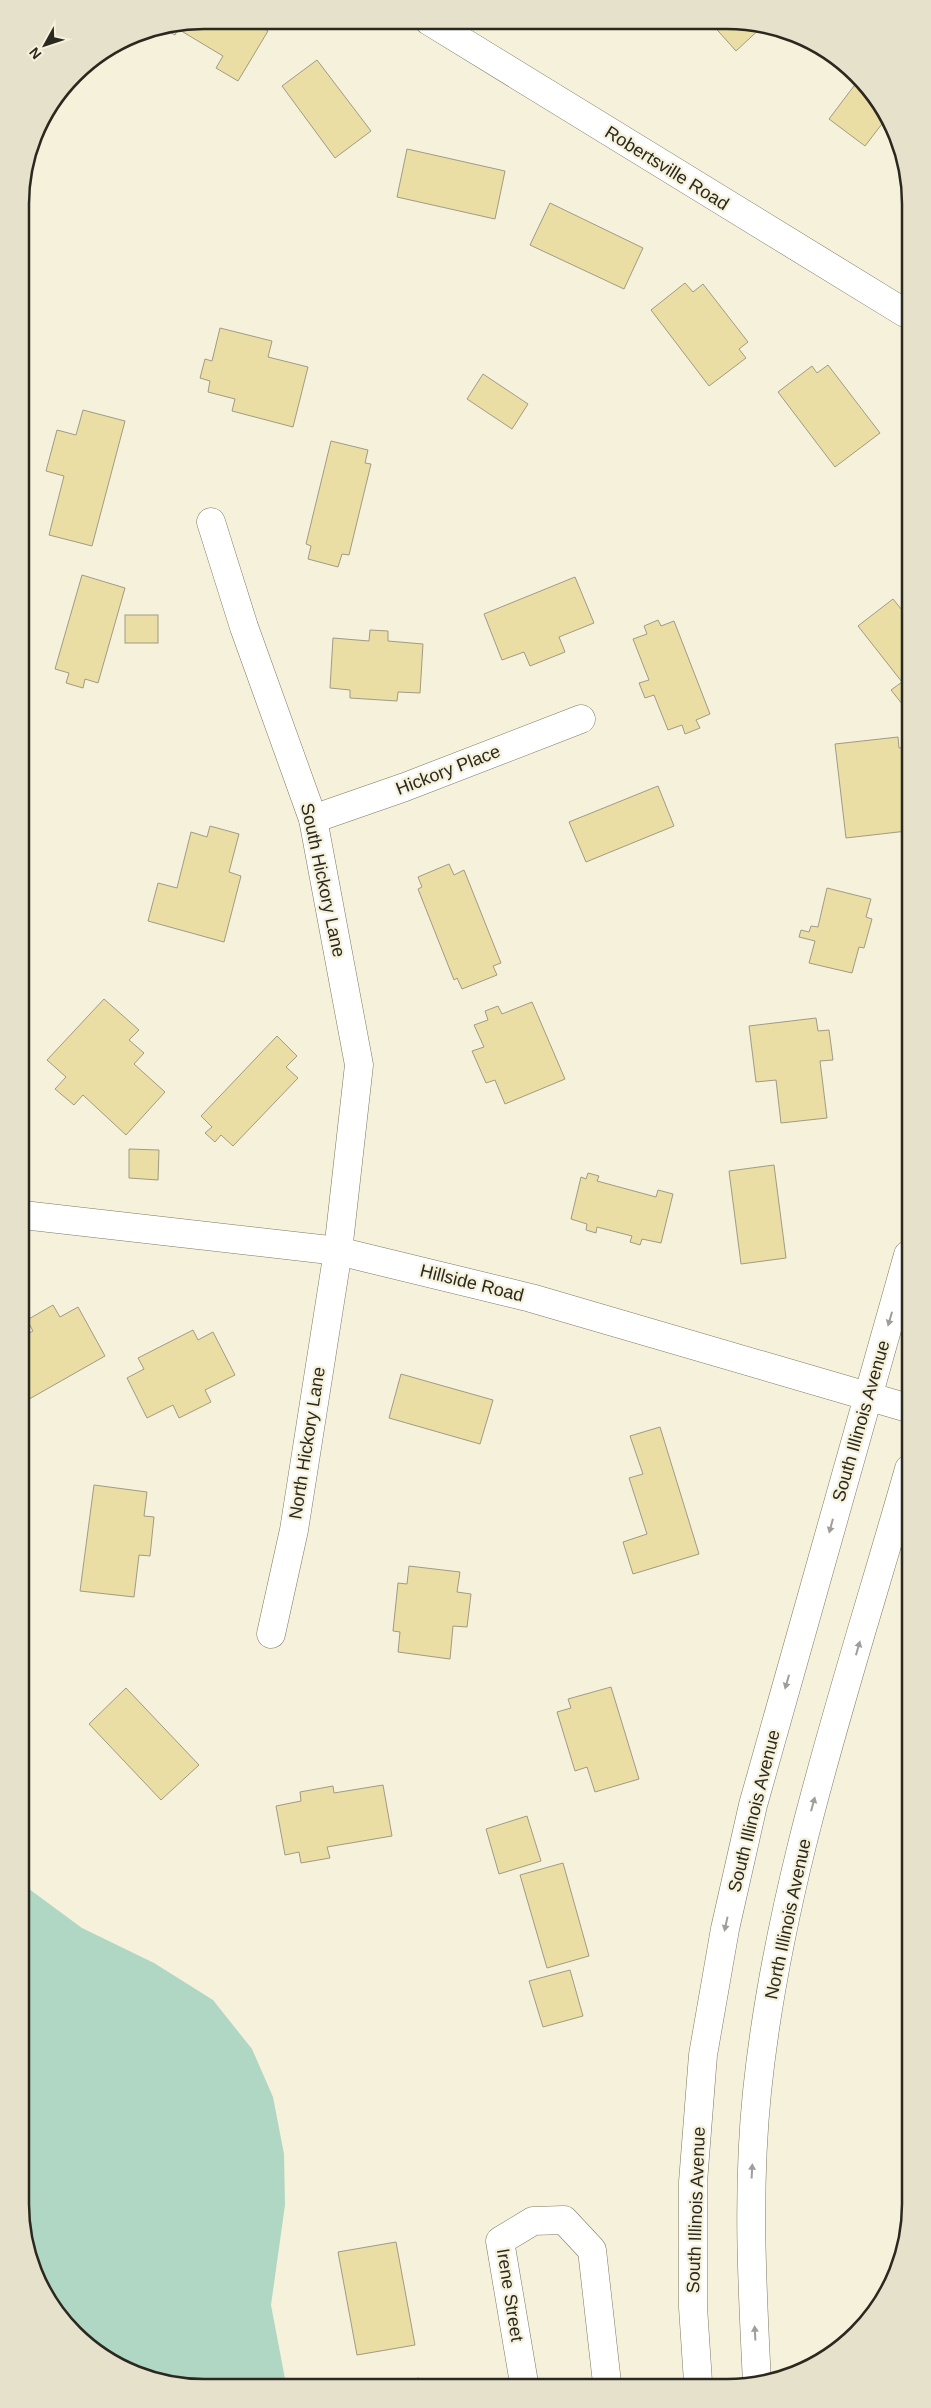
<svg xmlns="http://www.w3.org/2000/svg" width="931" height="2408" viewBox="0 0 931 2408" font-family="Arial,sans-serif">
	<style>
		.green { fill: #b0d7c3 }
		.building { fill: #eadea4; stroke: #a09b86 }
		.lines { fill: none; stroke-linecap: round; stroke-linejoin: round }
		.minor-casing { stroke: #7d7964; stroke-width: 29 }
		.tertiary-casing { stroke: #7d7964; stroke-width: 29 }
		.trunk-casing { stroke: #7d7964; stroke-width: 29 }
		.minor { stroke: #fff; stroke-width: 28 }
		.tertiary { stroke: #fff; stroke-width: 28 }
		.trunk { stroke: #fff; stroke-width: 28 }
		.oneway { fill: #9f9e9a }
		.labels { text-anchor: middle; stroke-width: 4.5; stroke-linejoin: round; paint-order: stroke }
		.street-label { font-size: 18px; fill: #2a281f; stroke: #f6f1da }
		.rim { fill: none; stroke: #2a281f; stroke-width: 2.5 }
	</style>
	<rect width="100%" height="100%" fill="#f6f1da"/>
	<path class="green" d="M25,1886L82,1928L154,1963L213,2000L252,2049L273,2097L284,2154L285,2205L271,2305L286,2384L168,2385L123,2369L82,2342L45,2297L26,2252Z"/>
	<g class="building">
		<path d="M203,20H256L254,23L268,31L238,81L216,68L223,56L178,29L175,35L164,29Z"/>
		<path d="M711,23H763L765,24L736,51Z"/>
		<path d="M317,60L371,131L335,158L282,86Z"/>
		<path d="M860,78L888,116L865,146L829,119Z"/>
		<path d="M407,149L505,171L495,219L397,197Z"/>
		<path d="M550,203L643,248L624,289L530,245Z"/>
		<path d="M685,283L693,292L703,284L748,342L739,349L746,358L709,386L651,310Z"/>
		<path d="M220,328L272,341L268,357L308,367L293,427L232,411L235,399L208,392L210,381L200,378L205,359L212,361Z"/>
		<path d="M828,365L880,433L835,467L778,392L812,366L817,373Z"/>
		<path d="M483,374L528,404L512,429L467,399Z"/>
		<path d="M83,410L125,421L92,546L49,535L64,476L46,471L57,430L76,435Z"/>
		<path d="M331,441L368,450L365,463L371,464L349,555L342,554L338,567L308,559L311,546L306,544Z"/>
		<path d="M82,575L125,588L98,683L85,679L83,688L66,683L69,673L55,669Z"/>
		<path d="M575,577L594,623L559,637L565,652L530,666L524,652L502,660L484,614Z"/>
		<path d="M893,599L906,615V703L903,705L891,690L902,682L858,626Z"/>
		<rect x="125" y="615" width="33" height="28"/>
		<path d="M658,620L661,626L674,621L710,714L696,720L700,728L685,734L682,725L668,730L654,695L645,698L639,683L649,680L633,639L647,634L644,626Z"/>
		<path d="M370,630L388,631V641L423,644L420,693L398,692L397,701L350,698V690L330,688L333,638L369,641Z"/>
		<path d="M898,737L899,748L906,747L907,831L846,838L835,744Z"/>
		<path d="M658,786L674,826L586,862L569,822Z"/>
		<path d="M210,826L239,834L229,872L241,876L224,942L148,921L158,883L177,888L191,832L207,837Z"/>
		<path d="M449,864L454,875L464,870L501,963L493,966L497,975L462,989L457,978L454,980L418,889L422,887L418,877Z"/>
		<path d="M827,888L871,899L866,917L872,919L864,948L859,947L852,973L809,963L815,941L799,937L801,930L809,932L811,926L818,927Z"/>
		<path d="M104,999L139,1030L129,1040L144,1053L134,1064L165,1092L126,1135L83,1095L74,1105L55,1089L66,1077L47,1060Z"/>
		<path d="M532,1002L565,1079L505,1104L495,1080L486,1083L472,1051L484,1047L474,1025L488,1020L485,1011L498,1006L502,1014Z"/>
		<path d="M816,1018L818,1031L829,1030L833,1060L820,1061L827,1118L781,1123L776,1080L756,1082L749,1026Z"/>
		<path d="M277,1036L297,1056L286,1067L298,1078L233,1146L221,1135L215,1142L205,1133L212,1127L201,1116Z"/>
		<path d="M129,1149L159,1150L158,1180L129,1178Z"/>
		<path d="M774,1165L786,1258L741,1264L729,1171Z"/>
		<path d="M588,1173L599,1176L597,1181L656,1197L658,1190L673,1194L661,1243L642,1239L640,1245L630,1242L632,1236L597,1227L596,1233L586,1230L587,1224L571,1219L581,1177L586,1179Z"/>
		<path d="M53,1305L60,1317L78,1307L105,1356L24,1402V1336L33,1331L27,1320Z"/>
		<path d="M193,1330L198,1340L213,1332L235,1375L205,1390L211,1402L179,1418L173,1405L147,1418L127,1378L144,1369L138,1358Z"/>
		<path d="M401,1374L493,1400L480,1444L389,1418Z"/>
		<path d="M660,1427L699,1554L633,1574L623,1542L647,1534L629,1478L643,1474L630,1436Z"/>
		<path d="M94,1485L147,1492L144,1516L154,1517L150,1556L139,1555L134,1597L80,1591Z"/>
		<path d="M409,1566L460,1572L457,1592L471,1594L467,1627L453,1626L450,1659L398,1652L400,1632L393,1631L398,1583L407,1584Z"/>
		<path d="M611,1687L639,1779L595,1792L587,1767L575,1771L557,1712L571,1708L568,1699Z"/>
		<path d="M126,1688L199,1765L161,1800L89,1724Z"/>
		<path d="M383,1785L392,1836L327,1847L330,1858L301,1863L299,1852L285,1855L276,1806L301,1801L300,1792L333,1786L334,1793Z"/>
		<path d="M527,1816L541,1861L499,1874L486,1829Z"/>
		<path d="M563,1863L589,1956L547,1968L520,1875Z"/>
		<path d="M570,1970L583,2016L543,2027L529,1981Z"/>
		<path d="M396,2242L415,2345L357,2355L338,2252Z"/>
		<path d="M419,2378L420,2383L386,2384Z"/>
	</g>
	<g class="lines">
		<g class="minor-casing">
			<g id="minor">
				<path d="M211,522L244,627L313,819L359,1065L338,1251L294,1530L271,1634"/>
				<path d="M313,819L405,787L581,719"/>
				<path d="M524,2383L500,2241L533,2221L564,2220L592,2250L607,2383"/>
			</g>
		</g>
		<g class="tertiary-casing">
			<g id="tertiary">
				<path d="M429,21L905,313"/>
				<path d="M23,1215L338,1251L531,1298L908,1408"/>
			</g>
		</g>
		<g class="trunk-casing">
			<g id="trunk">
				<path d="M698,2382L693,2307V2182L703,2055L725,1929L753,1805L908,1255"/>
				<path d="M757,2382C752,2285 747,2189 757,2092C779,1879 851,1674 909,1469"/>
			</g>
		</g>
		<use href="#minor" class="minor"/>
		<use href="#tertiary" class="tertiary"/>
		<use href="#trunk" class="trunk"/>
	</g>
	<defs><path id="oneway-solid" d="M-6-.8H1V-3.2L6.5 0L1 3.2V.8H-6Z" transform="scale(1.25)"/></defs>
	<g class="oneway">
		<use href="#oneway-solid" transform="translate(890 1319) rotate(106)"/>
		<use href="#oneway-solid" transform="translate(831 1526) rotate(105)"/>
		<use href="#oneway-solid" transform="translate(858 1648) rotate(-74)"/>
		<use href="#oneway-solid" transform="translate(787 1682) rotate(106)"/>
		<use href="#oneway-solid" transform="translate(813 1804) rotate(-75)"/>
		<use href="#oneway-solid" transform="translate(726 1924) rotate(102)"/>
		<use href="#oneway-solid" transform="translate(752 2171) rotate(-87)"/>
		<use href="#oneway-solid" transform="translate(755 2333) rotate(-93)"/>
	</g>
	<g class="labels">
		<g class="street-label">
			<text transform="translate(667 168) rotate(32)" y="6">Robertsville Road</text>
			<text transform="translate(448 770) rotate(-21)" y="6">Hickory Place</text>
			<text transform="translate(323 880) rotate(78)" y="6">South Hickory Lane</text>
			<text transform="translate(472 1283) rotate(14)" y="6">Hillside Road</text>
			<text transform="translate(861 1421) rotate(-74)" y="6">South Illinois Avenue</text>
			<text transform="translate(307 1443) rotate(-81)" y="6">North Hickory Lane</text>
			<text transform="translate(754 1811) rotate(-76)" y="6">South Illinois Avenue</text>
			<text transform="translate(788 1919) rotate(-78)" y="6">North Illinois Avenue</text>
			<text transform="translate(696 2210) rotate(-88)" y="6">South Illinois Avenue</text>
			<text transform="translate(510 2295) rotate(81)" y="6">Irene Street</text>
		</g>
	</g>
	<path d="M0 0H931V2408H0ZM204 29H727A175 175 0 0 1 902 204V2204A175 175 0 0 1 727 2379H204A175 175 0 0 1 29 2204V204A175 175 0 0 1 204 29Z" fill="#e6e1cb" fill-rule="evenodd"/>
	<path class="rim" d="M204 29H727A175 175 0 0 1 902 204V2204A175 175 0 0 1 727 2379H204A175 175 0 0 1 29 2204V204A175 175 0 0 1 204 29Z"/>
	<g transform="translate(45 45) rotate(230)" stroke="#f6f1da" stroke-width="4" paint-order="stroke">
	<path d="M0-4L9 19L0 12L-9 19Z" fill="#2a281f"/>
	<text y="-8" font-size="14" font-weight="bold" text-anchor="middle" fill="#2a281f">N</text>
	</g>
</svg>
